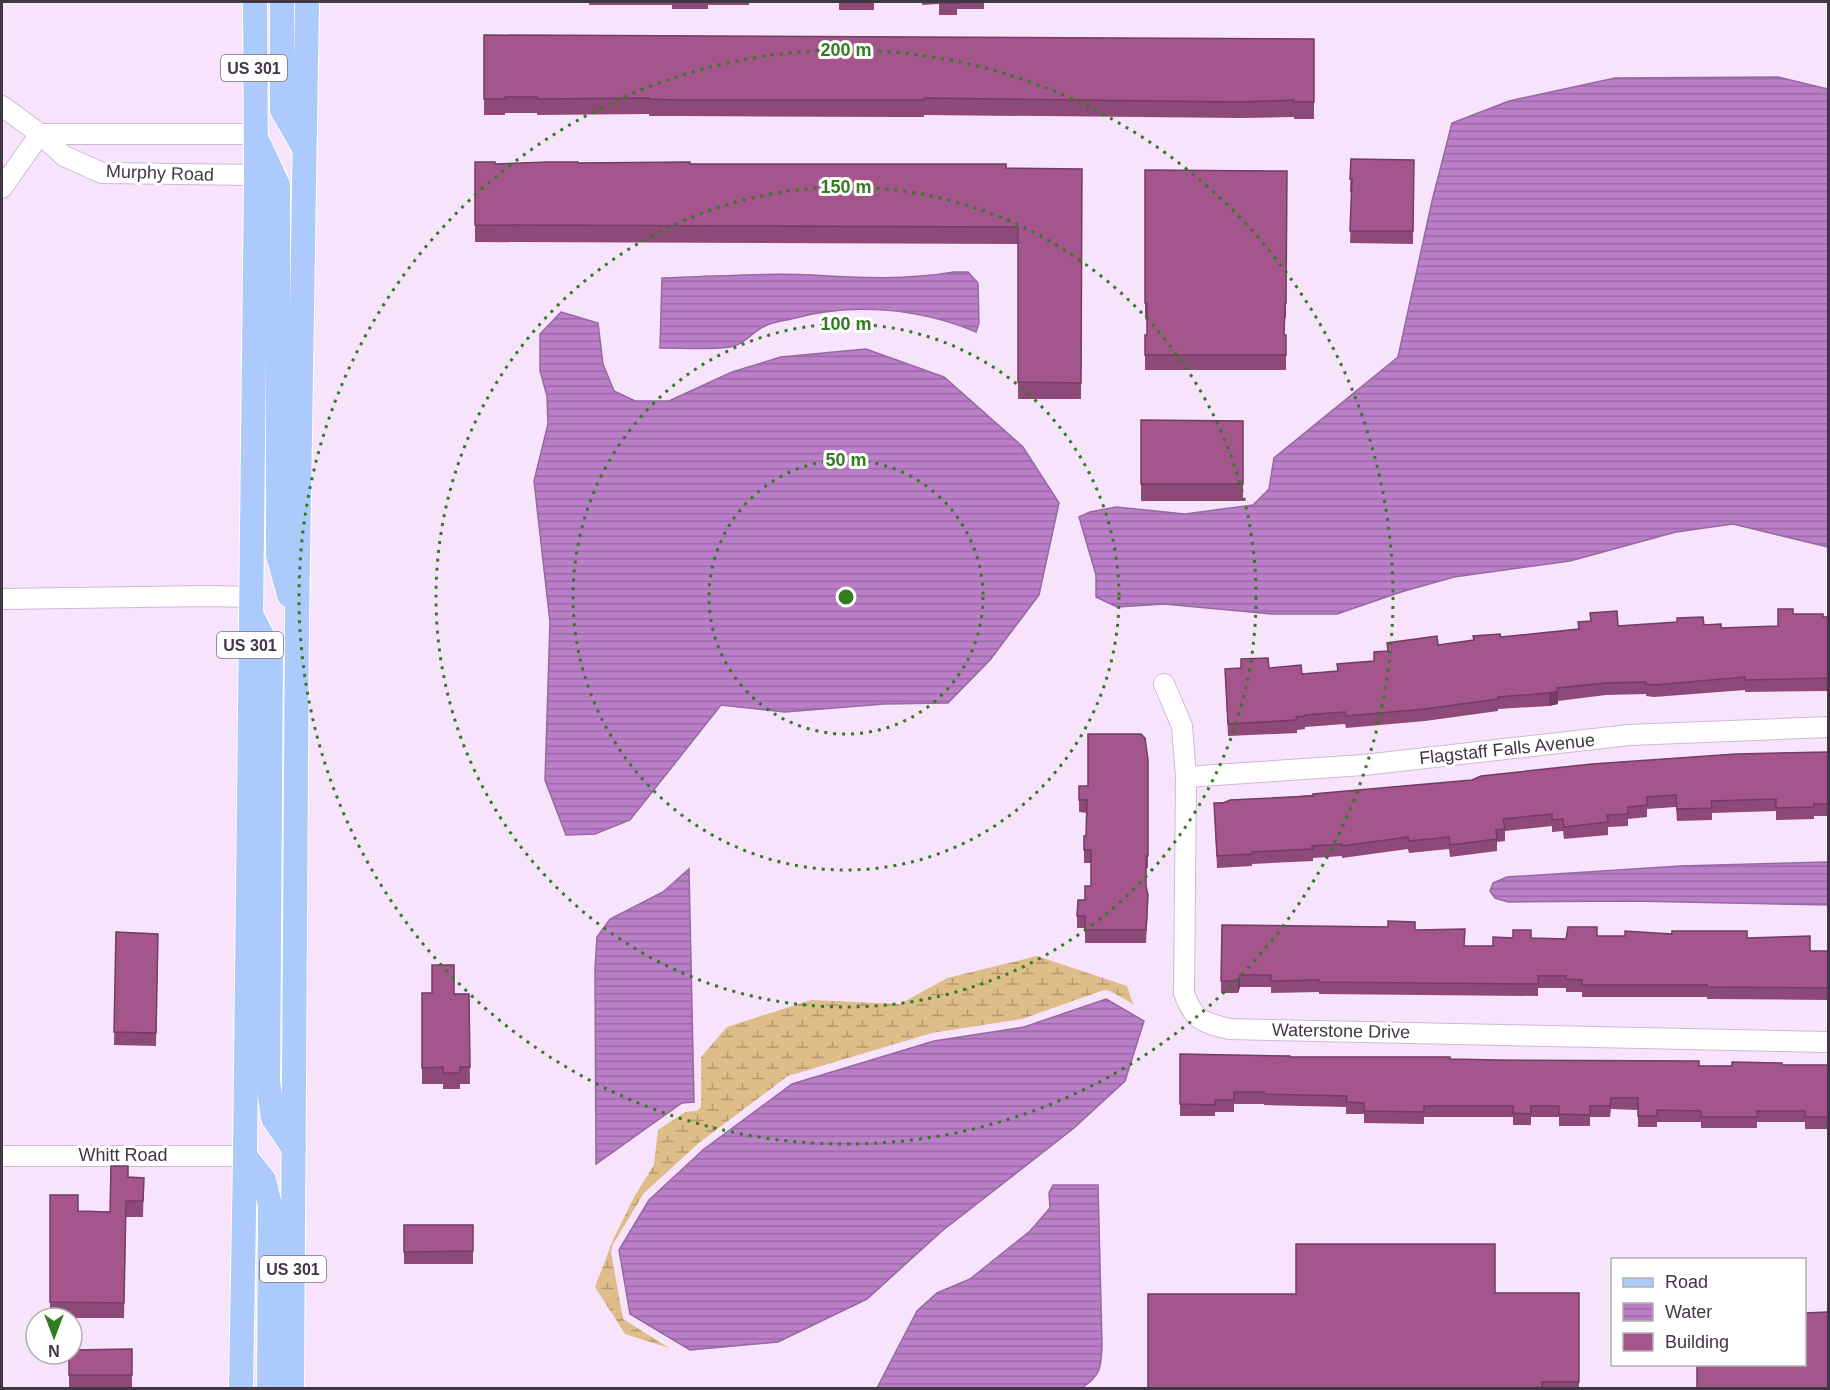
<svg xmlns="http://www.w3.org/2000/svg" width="1830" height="1390" viewBox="0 0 1830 1390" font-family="Arial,sans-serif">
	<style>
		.wetland { fill: url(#wetland-marsh) }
		.water { fill: url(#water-rules); stroke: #9669a1; stroke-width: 1.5 }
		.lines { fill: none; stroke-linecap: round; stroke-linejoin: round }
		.minor-casing { stroke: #d0b7d6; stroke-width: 22 }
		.major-casing { stroke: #fff; stroke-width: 26 }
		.minor { stroke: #fff; stroke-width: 20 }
		.major { stroke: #accafb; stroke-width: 24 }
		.wall { fill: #8d4a78 }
		.shaded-wall { fill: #733c62 }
		.building { fill: #a4568c; stroke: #733c62; stroke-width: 1.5 }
		.ring { fill: none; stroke: #337b20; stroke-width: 3; stroke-dasharray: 3 6 }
		.labels { text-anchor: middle; stroke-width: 6; stroke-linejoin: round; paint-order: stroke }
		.shield { fill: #fff; stroke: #7a727b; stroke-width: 1.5 }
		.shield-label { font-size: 16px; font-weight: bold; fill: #413643 }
		.street-label { font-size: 18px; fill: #413643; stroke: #fff }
		.centre { fill: #337b20; stroke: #fff; stroke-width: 3 }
		.ring-label { font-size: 18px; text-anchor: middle; font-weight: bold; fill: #337b20; stroke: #fff; stroke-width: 6; stroke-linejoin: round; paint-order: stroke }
	</style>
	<defs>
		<pattern id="wetland-marsh" width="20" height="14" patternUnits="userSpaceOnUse" patternTransform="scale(1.5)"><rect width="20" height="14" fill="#ddbd88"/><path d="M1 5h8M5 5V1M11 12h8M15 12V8" fill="none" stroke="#b59a71"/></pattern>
		<pattern id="water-rules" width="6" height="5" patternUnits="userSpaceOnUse" patternTransform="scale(1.5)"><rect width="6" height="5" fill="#bb7fc9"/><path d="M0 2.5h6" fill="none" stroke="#9a69a5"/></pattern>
	</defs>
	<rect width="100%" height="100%" fill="#f8e3fd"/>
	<path class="wetland" d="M1037,956L1127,986L1133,1004L1110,991L1104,990L1022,1019L932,1033L788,1076L700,1142L644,1193L612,1246L611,1252L623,1319L669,1348L625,1334L595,1287L613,1240L634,1197L654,1165L658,1130L685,1112L697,1111L701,1107V1057L727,1027L811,1000L900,1004L947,978Z"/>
	<g class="water">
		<path d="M1778,77L1828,89V547L1733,524L1676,532L1570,561L1454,577L1401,592L1337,614H1273L1164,604L1117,607L1096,597V575L1079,517L1090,512L1116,507L1185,514L1253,505L1269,489L1274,458L1398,357L1432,201L1452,123L1509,101L1615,78Z"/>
		<path d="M954,272H968L978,283L979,323L976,332C919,308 852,302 791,319C783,321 773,322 765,326C752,332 744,345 730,347C708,350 683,348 660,348L662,278C712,277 763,272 813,275C859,278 908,280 954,272Z"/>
		<path d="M561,312L598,323L603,364L614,391L635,401H669L732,372L781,357L866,349L944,377L1023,447L1059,503L1039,595L990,660L948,703L884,704L785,712L721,705L630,820L595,834L566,835L545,780L550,622L534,481L548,424L547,396L540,371V334Z"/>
		<path d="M1828,862V905L1631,901L1508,902L1495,898L1490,891L1493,883L1507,877L1680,866Z"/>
		<path d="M689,869L694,1102L682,1103L596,1164L595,969L597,937L610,919L663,892Z"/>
		<path d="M1106,999L1144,1021L1125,1081L1074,1128L942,1231L867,1299L778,1342L690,1350L630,1314L619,1250L649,1200L704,1149L792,1084L934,1041L1024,1027Z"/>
		<path d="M1053,1185H1098L1102,1345C1101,1368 1101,1375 1082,1388H877L917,1311L937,1293L970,1279L1030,1231L1050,1208L1049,1193Z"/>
	</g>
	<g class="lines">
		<g class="minor-casing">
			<g id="minor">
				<path d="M2,106L40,134L64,156L102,173L256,175"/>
				<path d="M40,134H254"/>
				<path d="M2,188L40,134"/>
				<path d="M2,599L209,596L250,597"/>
				<path d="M1164,684L1182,726L1186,777L1184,993C1194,1021 1202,1022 1229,1029L1828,1042"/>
				<path d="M1186,777L1364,765L1629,735L1828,727"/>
				<path d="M2,1156H245"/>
			</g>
		</g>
		<g class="major-casing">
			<g id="major">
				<path d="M282,2V110L304,148"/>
				<path d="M259,144L278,185V555L289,595"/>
				<path d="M251,614L271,653L268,1081L273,1118L294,1149"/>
				<path d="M245,1156L264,1180L270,1205L269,1388"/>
				<path d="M241,1388L245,1156L256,175L255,2"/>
				<path d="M292,1388L297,621L307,2"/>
			</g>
		</g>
		<use href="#minor" class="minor"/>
		<use href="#major" class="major"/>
	</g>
	<g class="wall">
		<path d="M589,2H749V5H708V9H672V5H589Z"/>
		<path d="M797,2H874V10H839V3H797Z"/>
		<path d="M922,2H1041V3H984V9H957V15H939V4L922,5Z"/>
		<path d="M484,35L1314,39V119H1294V117L1241,118L924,115V117H894L679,116H649V114L537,115V113H505V115H484Z"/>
		<path d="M1351,159L1414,160L1413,244L1350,243L1352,192H1350Z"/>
		<path d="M475,162L495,164H690L1082,169L1081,399H1018V244L475,242Z"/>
		<path d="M1145,170L1287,171L1286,318H1285L1284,335H1286V370H1145V335H1147V318H1145Z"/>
		<path d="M1141,420L1243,421V501H1141Z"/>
		<path d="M1590,613L1618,626L1704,625L1721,628L1778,626L1793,614L1828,617V691L1745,692V690L1654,697L1646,696V694L1606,695L1558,701V704L1549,706L1498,709V711L1425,721L1346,728L1345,724L1305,727V729L1297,730V733L1228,736L1225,669L1241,668V659L1269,668L1302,674L1337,671V664L1374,661V652L1387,651V643L1438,645L1578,629V622L1590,621Z"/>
		<path d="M1828,752V816H1814V819L1776,820V811L1712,813V820L1677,821L1676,807L1647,809V817L1628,819V826L1608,827V835L1564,839L1563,831L1552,832V826L1505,831V841L1497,842V851L1450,857L1449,849L1409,853L1408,849L1342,858V856L1313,858V861L1252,864V866L1217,868L1214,803Z"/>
		<path d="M1148,760V868H1146V886L1148,907L1146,943H1085V928H1077V916L1085,900L1091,886V863H1084V836H1086L1087,813L1079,812V786H1088Z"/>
		<path d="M1222,925L1415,930L1465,946H1493L1531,938L1566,939L1597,936L1747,938L1810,951H1828V1000L1707,999V997H1582V992H1566V988H1538V996L1319,994V992L1271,993V987H1240L1238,993H1221Z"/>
		<path d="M116,932L158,934L156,1046L114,1045Z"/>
		<path d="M422,993L469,994L470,1084H460V1089H443V1084H422Z"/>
		<path d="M1180,1054L1290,1057L1450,1059L1699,1066L1828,1065V1129H1805V1122H1757V1128H1701V1122H1657V1127H1638V1110L1611,1109L1610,1117H1590V1126H1559V1117H1531V1125H1513V1117H1424V1124L1364,1123V1114H1346V1107L1264,1105V1104H1234V1112H1215V1116H1180Z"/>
		<path d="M128,1177L144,1178L143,1217H126L124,1318H50V1195L78,1211L110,1212Z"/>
		<rect x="404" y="1225" width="69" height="39"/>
		<path d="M1495,1293H1579V1389H1148Z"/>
		<path d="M132,1349V1387L69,1388V1354Z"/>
	</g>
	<g class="shaded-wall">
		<path d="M1558,691V704L1549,706V693Z"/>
		<path d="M1240,975V987L1238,993V981Z"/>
	</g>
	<g class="building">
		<rect x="939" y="2" width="18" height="1"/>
		<path d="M484,35L1314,39V102H1294V100L1241,102L924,98V100H679L649,99V98L537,99V97H505V99H484Z"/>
		<path d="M1351,159L1414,160L1413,231H1350L1352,179H1350Z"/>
		<path d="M475,162H495V164L548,162H578V163L690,162V164H1006V168L1082,169L1081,383L1018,382V227L475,225Z"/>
		<path d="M1145,170L1287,171L1286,303H1285L1284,335H1286V355H1145V335H1147V303H1145Z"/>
		<path d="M1141,420L1243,421V484H1141Z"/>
		<path d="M1778,609H1793V614H1823V617H1828V678L1745,680V677L1654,685L1646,684V682L1606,683L1557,688L1558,691L1549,693L1498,697V699L1425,709L1346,716L1345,712L1305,715V716L1296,717L1297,720L1228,724L1225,669L1241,668V659L1268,658L1269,668L1301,665L1302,674L1338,671L1337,664L1374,661V652L1388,651L1387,643L1437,636L1438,645L1474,640L1473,636L1500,634L1501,637L1579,629L1578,622L1591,621L1590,613L1617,611L1618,626L1677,622V618L1703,617L1704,625L1721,624V628L1778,626Z"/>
		<path d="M1088,734H1141L1145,738L1148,760V856H1146V886L1148,895L1146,930H1085V916H1077L1078,900H1085V886H1091V850H1084V836H1086L1087,800H1079V786H1088Z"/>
		<path d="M1828,752V804H1814V807L1776,808V799L1711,801L1712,808L1677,809L1676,795L1647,797V805L1628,807V814L1607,815L1608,822L1564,827L1563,819L1552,820V814L1503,819L1505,829L1496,830L1497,839L1450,845L1449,837L1409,841L1408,837L1342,846V844L1312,846L1313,849L1252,852V854L1217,856L1214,803H1223L1230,800L1313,796V794L1472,780L1481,776L1592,764L1736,754Z"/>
		<path d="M1388,921L1415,922V930L1465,929L1464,946H1493V937L1513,938V930H1531V938L1566,939L1568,927H1597V936H1625V931L1672,934V931H1747V938L1810,936V951H1828V988L1707,987V985H1582V980L1566,979V976H1538V984L1319,982V980L1271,981V975H1240L1238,981H1221L1222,925L1388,927Z"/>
		<path d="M116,932L158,934L156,1033L114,1032Z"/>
		<path d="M432,965H454V994H469L470,1067H460V1073H443V1067L422,1068V993H432Z"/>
		<path d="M1180,1054L1290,1056V1057H1450V1059L1497,1060L1699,1061V1066H1732V1062L1782,1063V1065H1828V1117H1805V1111H1757V1117H1701V1111L1657,1110V1116H1638V1098H1611L1610,1106H1590V1115L1559,1114V1106H1531V1114L1513,1113V1106H1424V1112L1364,1111V1103L1346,1102L1347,1096L1264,1094V1092H1234V1100H1215V1105L1180,1104Z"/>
		<path d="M111,1166H128V1177L144,1178L143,1201H126L124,1303L50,1302V1195H78V1211L110,1212Z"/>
		<path d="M404,1225H473V1251L404,1252Z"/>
		<path d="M1296,1244H1495V1293H1579V1382H1542V1389H1148V1294H1296Z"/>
		<path d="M1828,1312V1389H1697V1365H1804V1313Z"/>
		<path d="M132,1349V1375H69V1354H72V1350Z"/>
	</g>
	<g class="ring">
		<circle cx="846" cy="597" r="137"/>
		<circle cx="846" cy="597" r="273"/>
		<circle cx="846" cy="597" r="410"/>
		<circle cx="846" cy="597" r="547"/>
	</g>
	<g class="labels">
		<g class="shield">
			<rect x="221" y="55" width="66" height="26" rx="4.5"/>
			<rect x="217" y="632" width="66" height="26" rx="4.5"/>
			<rect x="260" y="1256" width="66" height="26" rx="4.5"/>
		</g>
		<g class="shield-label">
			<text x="254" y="74">US 301</text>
			<text x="250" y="651">US 301</text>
			<text x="293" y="1275">US 301</text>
		</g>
		<g class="street-label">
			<text transform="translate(160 173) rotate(2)" y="6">Murphy Road</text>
			<text transform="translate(1507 749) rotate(-6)" y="6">Flagstaff Falls Avenue</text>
			<text transform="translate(1341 1031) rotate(1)" y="6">Waterstone Drive</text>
			<text x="123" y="1161">Whitt Road</text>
		</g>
	</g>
	<circle cx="846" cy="597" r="9" class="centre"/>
	<g class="ring-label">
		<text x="846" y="56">200 m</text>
		<text x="846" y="193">150 m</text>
		<text x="846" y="330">100 m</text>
		<text x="846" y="466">50 m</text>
	</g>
	<rect width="1830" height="1390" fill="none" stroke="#413643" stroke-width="6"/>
	<rect x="1611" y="1258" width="195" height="108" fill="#ffffff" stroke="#b3afb4" stroke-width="1.5"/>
	<rect x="1623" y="1278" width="30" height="9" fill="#accafb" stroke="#b3afb4" stroke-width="1.5"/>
	<text x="1665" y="1288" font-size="18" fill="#413643">Road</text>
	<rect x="1623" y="1303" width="30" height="18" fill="url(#water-rules)" stroke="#b3afb4" stroke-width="1.5"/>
	<text x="1665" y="1318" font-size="18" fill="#413643">Water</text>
	<rect x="1623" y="1333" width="30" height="18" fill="#a4568c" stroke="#b3afb4" stroke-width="1.5"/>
	<text x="1665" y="1348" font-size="18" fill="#413643">Building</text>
	<g transform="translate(54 1336) rotate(180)"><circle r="28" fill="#ffffff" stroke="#b3afb4" stroke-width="1.5"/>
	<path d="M0-4.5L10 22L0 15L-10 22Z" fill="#337b20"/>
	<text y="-9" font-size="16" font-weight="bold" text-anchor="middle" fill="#413643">N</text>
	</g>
</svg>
